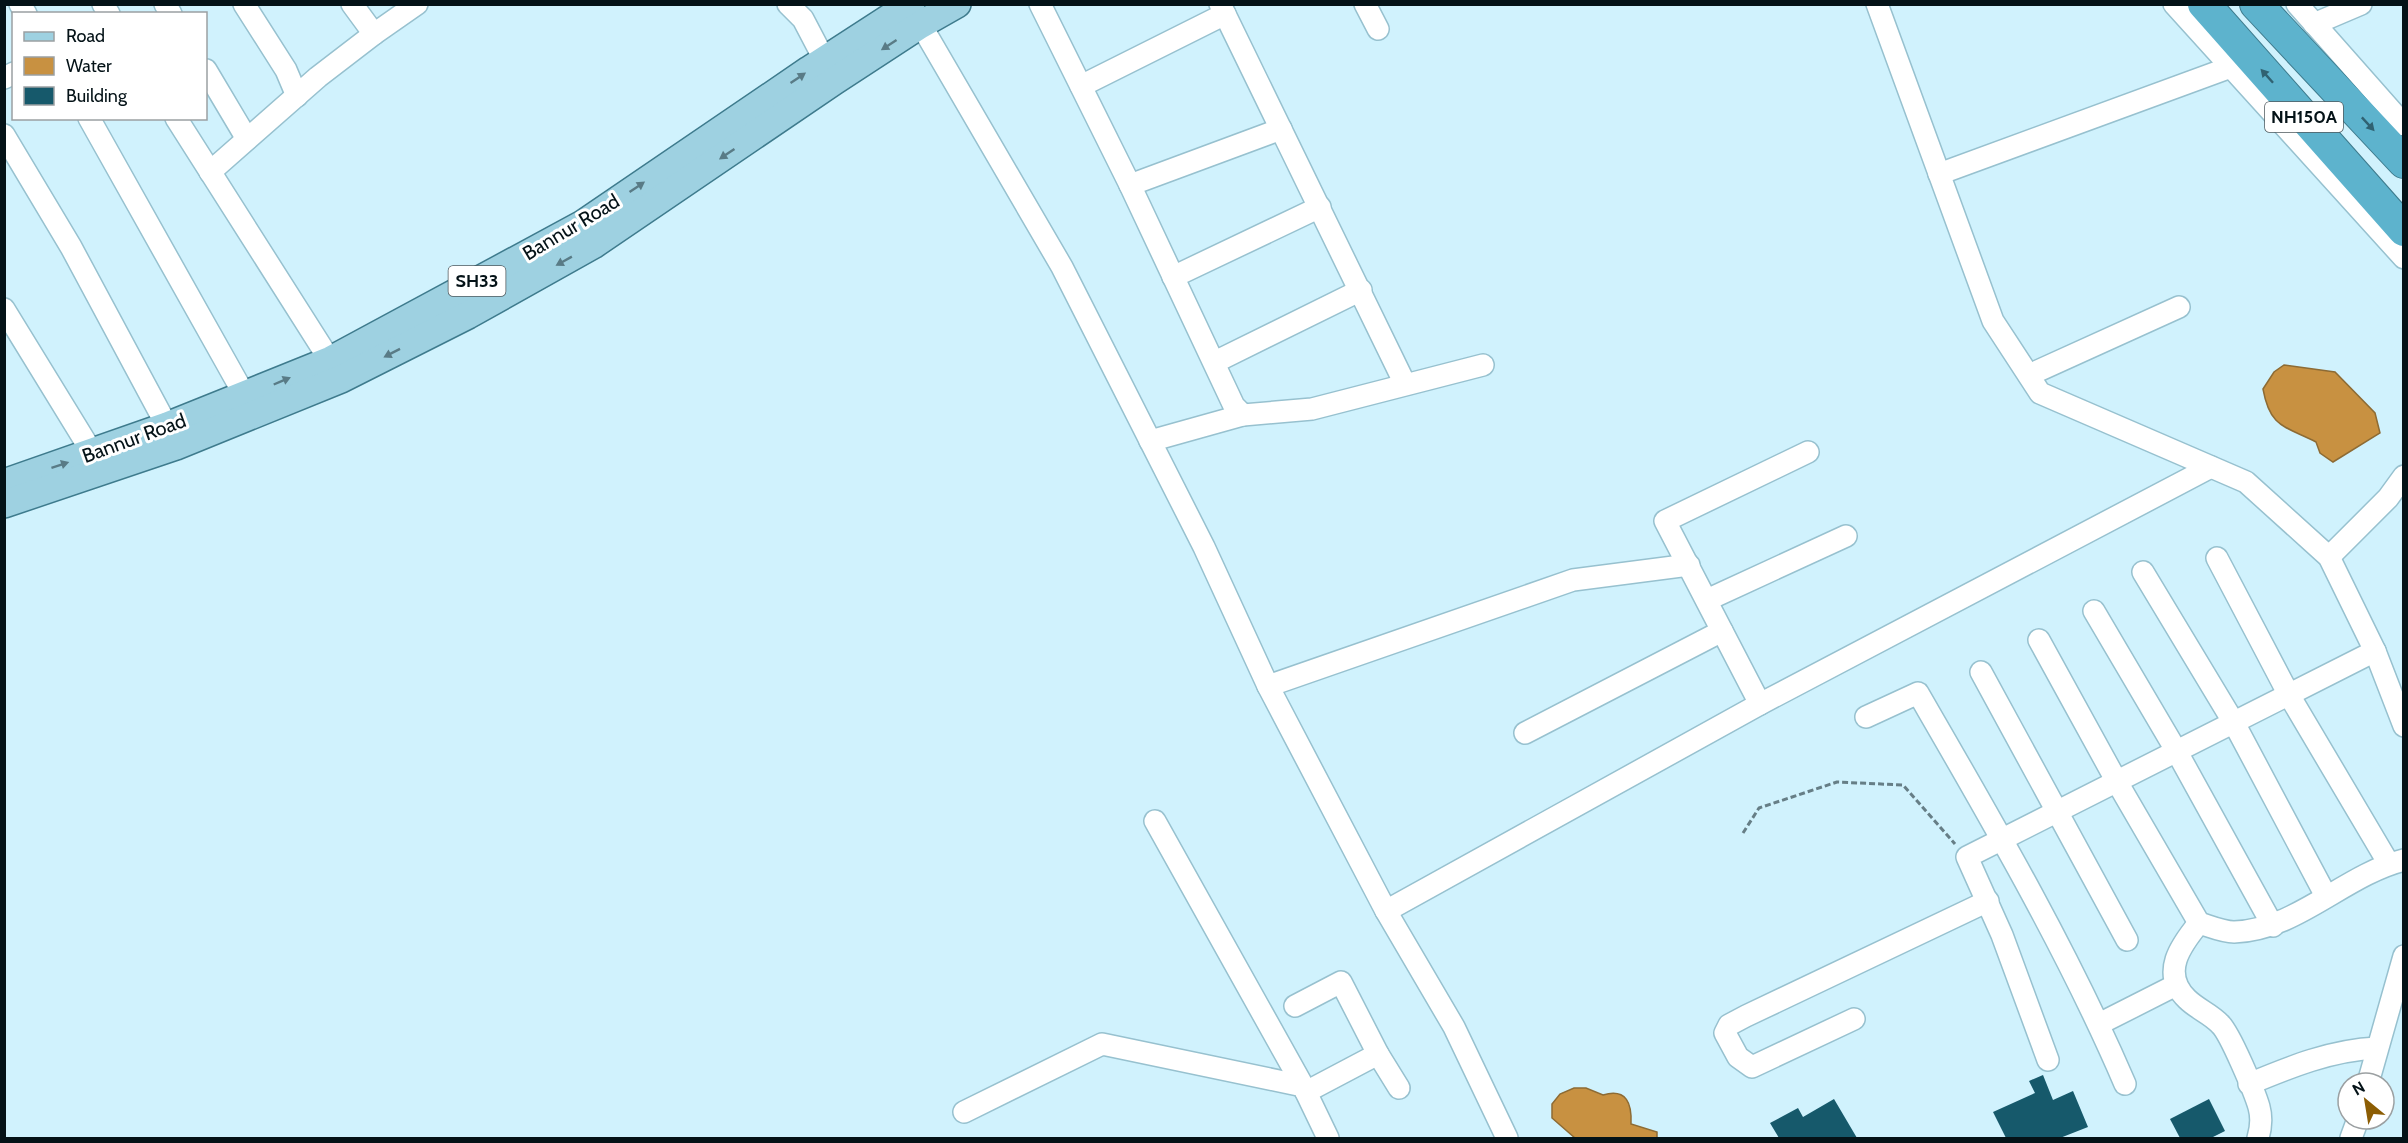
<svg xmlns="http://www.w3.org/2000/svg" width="2408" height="1143" viewBox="0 0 2408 1143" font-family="Cabin,sans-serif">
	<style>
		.water { fill: #c89141; stroke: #8d6b34; stroke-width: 1.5 }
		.building { fill: #16596b }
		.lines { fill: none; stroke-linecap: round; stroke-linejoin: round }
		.minor-casing { stroke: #97c1cf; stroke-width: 24 }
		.major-casing { stroke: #3e7b8d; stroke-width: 30 }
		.highway-casing { stroke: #3e7b8d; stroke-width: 34 }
		.path { stroke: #667e86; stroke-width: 3; stroke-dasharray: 6 3; stroke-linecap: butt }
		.minor { stroke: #fff; stroke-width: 21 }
		.major { stroke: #9ed1e1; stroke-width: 27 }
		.highway { stroke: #5db3cd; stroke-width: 32 }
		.oneway { fill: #597b86 }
		.oneway2 { fill: #306272 }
		.labels { text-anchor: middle; stroke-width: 6; stroke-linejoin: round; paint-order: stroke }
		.shield { fill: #fff; stroke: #4f595d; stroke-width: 1.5 }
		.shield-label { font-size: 18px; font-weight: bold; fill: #041217 }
		.street-label { font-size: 20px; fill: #041217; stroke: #fff }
	</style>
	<rect width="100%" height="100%" fill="#d0f2fd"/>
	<g class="water">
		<path d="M2284,365L2335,372L2375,413L2380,433L2333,462L2320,453L2316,442C2285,426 2270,428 2263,389L2274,372Z"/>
		<path d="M1574,1088H1586L1603,1095C1627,1088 1632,1104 1631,1124L1657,1132V1138H1575L1552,1118V1104L1560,1094Z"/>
	</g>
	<g class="building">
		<path d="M2043,1075L2053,1100L2073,1091L2088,1127L2060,1138H2006L1993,1112L2035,1093L2029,1081Z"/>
		<path d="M1834,1099L1857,1138H1779L1770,1123L1798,1108L1803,1117Z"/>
		<path d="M2209,1099L2225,1131L2211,1138H2180L2170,1119Z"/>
	</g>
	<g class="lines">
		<g class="minor-casing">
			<g id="minor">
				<path d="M20,4L26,14"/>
				<path d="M103,4L109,14"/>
				<path d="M165,4L171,14"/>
				<path d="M244,4L286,70L297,96"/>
				<path d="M788,4L803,19L825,61"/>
				<path d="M1040,4L1130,185L1234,406L1243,415L1312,409L1483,365"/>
				<path d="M1220,4L1405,384"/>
				<path d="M1365,4L1378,29"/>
				<path d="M1877,4L1993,321L2040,393L2246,482L2329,557L2375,651L2404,726"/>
				<path d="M2174,4L2404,258"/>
				<path d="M2297,4L2404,125"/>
				<path d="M914,13L1062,267L1204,547L1268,686L1386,911L1454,1027L1507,1138"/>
				<path d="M2314,24L2361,4"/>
				<path d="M374,34L417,4"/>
				<path d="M206,70L247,139"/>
				<path d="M4,78L14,73"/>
				<path d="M1081,86L1225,14"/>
				<path d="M89,118L245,396"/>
				<path d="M176,118L338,373"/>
				<path d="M4,135L71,247L167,426"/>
				<path d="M210,172L318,77L374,34L352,4"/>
				<path d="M1939,174L2231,67"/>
				<path d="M1130,185L1281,129"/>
				<path d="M1173,277L1320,207"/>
				<path d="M4,309L93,454"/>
				<path d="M1215,362L1361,290"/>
				<path d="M2029,375L2179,307"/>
				<path d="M1150,441L1243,415"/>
				<path d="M2329,557L2388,498L2404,476"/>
				<path d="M2217,558L2289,695L2389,864"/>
				<path d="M2143,572L2234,723L2326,896"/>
				<path d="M1707,600L1846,536"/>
				<path d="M2094,611L2177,752L2273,926"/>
				<path d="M2039,640L2117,782L2199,923C2209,926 2223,932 2234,932C2297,930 2344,875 2404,860"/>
				<path d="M1981,672L2127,940"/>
				<path d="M1268,686L1573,580L1689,565"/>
				<path d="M1760,704L1665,521L1808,452"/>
				<path d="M1866,717L1918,693C1992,821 2067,949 2125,1084"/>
				<path d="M1525,733L1722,631"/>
				<path d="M1155,821L1303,1086L1328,1138"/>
				<path d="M1386,911L1760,704L2211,467"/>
				<path d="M2199,923C2181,945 2160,973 2187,999C2197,1009 2211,1014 2220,1024C2230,1033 2255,1093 2259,1107C2262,1118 2261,1128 2258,1138"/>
				<path d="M1295,1006L1341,982L1378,1054L1306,1092"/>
				<path d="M1854,1019L1752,1067L1738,1057L1725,1033L1729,1025L1746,1016L1988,901"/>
				<path d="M2099,1024L2176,985"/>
				<path d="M1378,1054L1399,1088"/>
				<path d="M2048,1060L2002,935L1967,857L2375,651"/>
				<path d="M2368,1083L2404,956"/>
				<path d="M2249,1084C2290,1067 2331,1050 2377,1048"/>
				<path d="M964,1112L1102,1044L1303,1086"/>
				<path d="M2351,1138L2358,1119"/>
			</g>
		</g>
		<g class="major-casing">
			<g id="major">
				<path d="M4,483L167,426L331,360L583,224L809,70L911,4"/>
				<path d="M4,504L176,446L341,379L468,315L593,245L834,81L920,25L957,4"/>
			</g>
		</g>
		<g class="highway-casing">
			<g id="highway">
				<path d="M2204,4L2404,230"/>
				<path d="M2256,4L2404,162"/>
			</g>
		</g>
		<path class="path" d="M1743,833L1759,808L1837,782L1903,785L1955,844"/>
		<use href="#minor" class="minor"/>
		<use href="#major" class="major"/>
		<use href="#highway" class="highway"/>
	</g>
	<defs><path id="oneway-solid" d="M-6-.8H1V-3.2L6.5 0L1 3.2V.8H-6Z" transform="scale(1.5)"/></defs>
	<g class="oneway">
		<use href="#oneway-solid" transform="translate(889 45) rotate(147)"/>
		<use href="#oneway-solid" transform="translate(798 78) rotate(-34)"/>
		<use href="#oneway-solid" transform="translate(727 154) rotate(146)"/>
		<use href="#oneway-solid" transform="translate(637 187) rotate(-34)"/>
		<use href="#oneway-solid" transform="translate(564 261) rotate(151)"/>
		<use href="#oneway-solid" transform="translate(392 353) rotate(153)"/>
		<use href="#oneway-solid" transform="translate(282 381) rotate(-23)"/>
		<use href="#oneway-solid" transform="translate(60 465) rotate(-18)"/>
	</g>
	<g class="oneway2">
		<use href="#oneway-solid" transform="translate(2267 76) rotate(-132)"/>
		<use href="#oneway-solid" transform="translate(2368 124) rotate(47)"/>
	</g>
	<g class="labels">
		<g class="shield">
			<rect x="2265" y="102" width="78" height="30" rx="4.5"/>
			<rect x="448.5" y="266" width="57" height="30" rx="4.5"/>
		</g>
		<g class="shield-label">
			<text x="2304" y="123">NH150A</text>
			<text x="477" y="287">SH33</text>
		</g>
		<g class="street-label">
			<text transform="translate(571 227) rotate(-31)" y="7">Bannur Road</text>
			<text transform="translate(134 438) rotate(-20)" y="7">Bannur Road</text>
		</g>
	</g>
	<rect width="2408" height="1143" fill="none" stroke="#041217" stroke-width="12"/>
	<rect x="12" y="12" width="195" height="108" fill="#ffffff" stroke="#9ba0a2" stroke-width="1.5"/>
	<rect x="24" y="32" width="30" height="9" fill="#9ed1e1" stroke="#9ba0a2" stroke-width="1.5"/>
	<text x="66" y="42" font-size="18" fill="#041217">Road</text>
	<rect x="24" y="57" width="30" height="18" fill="#c89141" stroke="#9ba0a2" stroke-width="1.5"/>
	<text x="66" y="72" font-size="18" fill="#041217">Water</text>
	<rect x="24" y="87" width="30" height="18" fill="#16596b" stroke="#9ba0a2" stroke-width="1.5"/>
	<text x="66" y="102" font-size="18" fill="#041217">Building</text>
	<g transform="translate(2366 1101) rotate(330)"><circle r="28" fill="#ffffff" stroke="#9ba0a2" stroke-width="1.5"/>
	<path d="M0-4.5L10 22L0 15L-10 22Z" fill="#8c5d04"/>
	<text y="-9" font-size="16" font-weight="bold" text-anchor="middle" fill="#041217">N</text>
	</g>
</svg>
